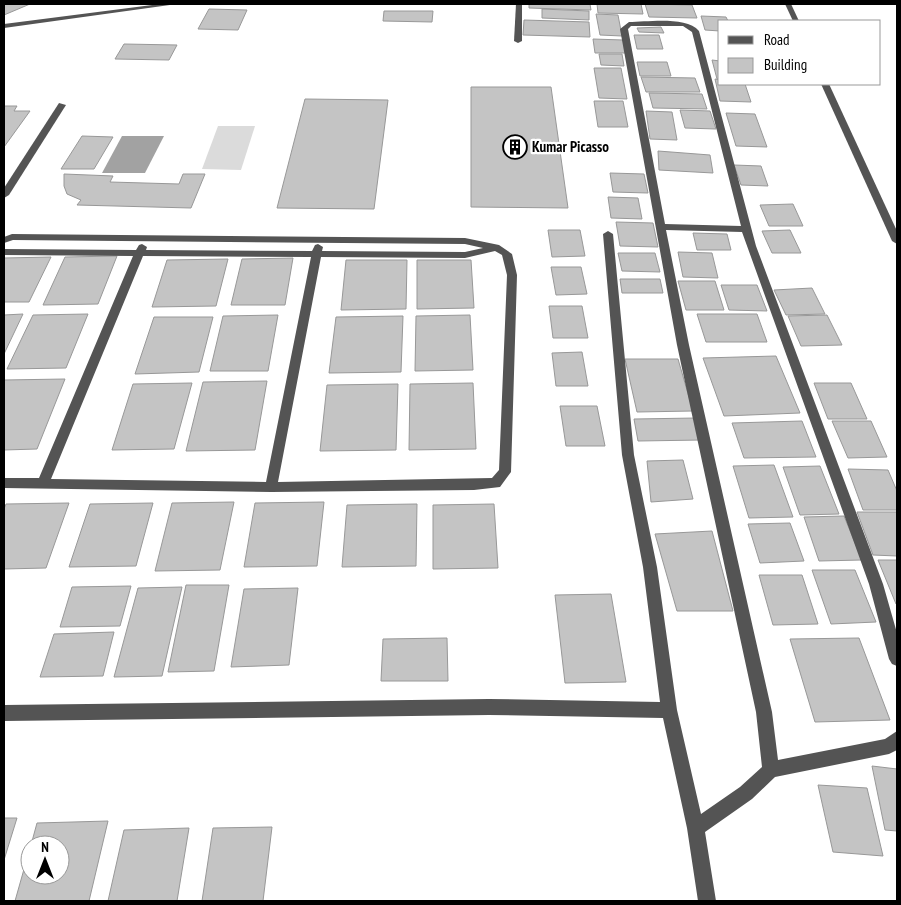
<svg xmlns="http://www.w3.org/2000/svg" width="901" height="905" viewBox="0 0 901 905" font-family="'PT Sans Narrow',sans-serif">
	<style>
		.green { fill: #dbdbdb }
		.water { fill: #a2a2a2 }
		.building { fill: #c4c4c4; stroke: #989898 }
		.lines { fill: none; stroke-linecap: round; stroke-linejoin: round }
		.minor { fill: #545454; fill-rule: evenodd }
		.labels { text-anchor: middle; stroke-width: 4.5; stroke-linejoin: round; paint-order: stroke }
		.far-poi-label { font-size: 15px; font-weight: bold; fill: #000; stroke: #fff; text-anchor: start }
	</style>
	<rect width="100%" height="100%" fill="#fff"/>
	<path class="green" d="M218,126H255L241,170L202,169Z"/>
	<path class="water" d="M122,136H164L145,173H102Z"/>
	<g class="building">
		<path d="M4,4H30L4,15Z"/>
		<path d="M529,4H590L591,10L529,8Z"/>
		<path d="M597,4H641L643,14L598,13Z"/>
		<path d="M645,4L692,5L697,18L649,17Z"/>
		<path d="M209,9L247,10L238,30L198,29Z"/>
		<path d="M542,9L589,11V20L542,18Z"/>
		<path d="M384,11H433L432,22L383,21Z"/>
		<path d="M596,14L618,15L622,36L600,35Z"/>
		<path d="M701,16L726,17L728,21H720V31L705,30Z"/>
		<path d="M524,20L589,22L590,37L523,35Z"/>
		<path d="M661,27L664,33L639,32L637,28Z"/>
		<path d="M634,35H659L663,49H637Z"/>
		<path d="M593,39L623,40L626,53H595Z"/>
		<path d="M124,44L177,45L169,60L115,59Z"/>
		<path d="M599,54H622L624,66L601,65Z"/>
		<path d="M712,60L720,61V79H717Z"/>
		<path d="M637,62H667L671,76H640Z"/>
		<path d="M594,68H621L627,99L599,98Z"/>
		<path d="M641,77L695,78L700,92H646Z"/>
		<path d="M715,79L720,80V84H745L751,102L720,101Z"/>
		<path d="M471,87H551L568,208L471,207Z"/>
		<path d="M649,93L702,94L707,109L653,108Z"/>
		<path d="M305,99L388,100L374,209L277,208Z"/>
		<path d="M594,101H623L628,127H598Z"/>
		<path d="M4,106H17L14,111H30L4,147Z"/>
		<path d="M680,110L710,111L716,129L685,128Z"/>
		<path d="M646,111L672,112L677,140L650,139Z"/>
		<path d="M726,113L755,114L767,147L736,146Z"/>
		<path d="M82,136L113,137L94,169H61Z"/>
		<path d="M658,151L710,155L713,173L659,170Z"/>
		<path d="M734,165L761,166L768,186L741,185Z"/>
		<path d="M610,173L644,174L648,193L613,192Z"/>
		<path d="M64,174L113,176L110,182L179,184L183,174H205L191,208L77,205L81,200L67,194L64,186Z"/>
		<path d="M608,197L638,198L642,219L611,218Z"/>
		<path d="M793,204L803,226H769L760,205Z"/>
		<path d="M616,222L653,223L658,247L620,246Z"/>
		<path d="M548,230H580L585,256L552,257Z"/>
		<path d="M790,230L801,253H772L762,231Z"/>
		<path d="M693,233L727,234L731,250H697Z"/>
		<path d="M678,252L712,253L718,278L683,277Z"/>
		<path d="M618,253H655L660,272L622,271Z"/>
		<path d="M117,256L98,304L43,305L65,257Z"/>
		<path d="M51,257L29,302H4V258Z"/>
		<path d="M293,258L285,305H231L242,259Z"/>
		<path d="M228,259L216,306L152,307L167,260Z"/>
		<path d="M346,260H407L406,309L341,310Z"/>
		<path d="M417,260H471L474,308L417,309Z"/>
		<path d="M551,267H581L587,294L556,295Z"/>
		<path d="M620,279H660L663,293H622Z"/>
		<path d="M678,281H715L724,310H686Z"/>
		<path d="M721,285H757L767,311L729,310Z"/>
		<path d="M812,288L825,314L786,315L774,290Z"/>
		<path d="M549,306H582L588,338H553Z"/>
		<path d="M23,314L4,354V315Z"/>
		<path d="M88,314L66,368L7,369L33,315Z"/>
		<path d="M697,314H757L767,342H706Z"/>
		<path d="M278,315L268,371H210L223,316Z"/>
		<path d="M470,315L473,370L415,371L416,316Z"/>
		<path d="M827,315L842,345L801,346L788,316Z"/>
		<path d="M403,316L401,372L329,373L336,317Z"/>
		<path d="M154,317H213L199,372L135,374Z"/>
		<path d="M582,352L588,386H556L552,353Z"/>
		<path d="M776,356L800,413L724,416L703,358Z"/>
		<path d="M625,359H678L693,411L637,412Z"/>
		<path d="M65,379L37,449L4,450V380Z"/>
		<path d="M267,381L255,450L186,451L203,382Z"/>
		<path d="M192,383L174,449L112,450L133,384Z"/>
		<path d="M473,383L476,449L409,450L410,384Z"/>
		<path d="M814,383H851L867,419H828Z"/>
		<path d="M398,384L396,450L320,451L327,385Z"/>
		<path d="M560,406H597L605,446H566Z"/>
		<path d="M696,418L702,440L638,441L634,419Z"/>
		<path d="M802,421L816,457L744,458L732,423Z"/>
		<path d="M832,421H871L887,457L848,458Z"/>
		<path d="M683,460L693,499L651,502L647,461Z"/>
		<path d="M774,465L793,517L749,518L733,466Z"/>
		<path d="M820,466L839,514L800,515L783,467Z"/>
		<path d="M848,469L888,470L897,491V510H863Z"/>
		<path d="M234,502L220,570L155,571L172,503Z"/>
		<path d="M324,502L317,566L244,567L255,503Z"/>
		<path d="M69,503L46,568L4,569V509L6,504Z"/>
		<path d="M153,503L136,566L69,567L90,504Z"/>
		<path d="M417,504L416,566L342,567L347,505Z"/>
		<path d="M494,504L498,568L433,569V505Z"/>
		<path d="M857,512H897V556L873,555Z"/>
		<path d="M844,516L862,560L819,561L804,517Z"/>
		<path d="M790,523L804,561L760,563L748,524Z"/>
		<path d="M712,531L733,611H677L655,534Z"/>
		<path d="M878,560H897V604H896Z"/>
		<path d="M812,570H855L876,622L831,624Z"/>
		<path d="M759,575H802L818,624L773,625Z"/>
		<path d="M186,585H229L214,671L168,672Z"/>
		<path d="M131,586L120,626L60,627L72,587Z"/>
		<path d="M182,587L162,676L114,677L138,588Z"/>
		<path d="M298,588L289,665L231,667L244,589Z"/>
		<path d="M611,594L626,682L565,683L555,595Z"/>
		<path d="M114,632L103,676L40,677L54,634Z"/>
		<path d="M447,638L448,681H381L383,639Z"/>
		<path d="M859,638L890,720L815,722L790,639Z"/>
		<path d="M872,766L897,769V831L885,830Z"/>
		<path d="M818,785L867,788L883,856L833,852Z"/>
		<path d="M4,818H17L4,860Z"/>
		<path d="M108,821L89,901H15L30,848V875H60V845H31L37,823Z"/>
		<path d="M272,827L263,901H202L213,828Z"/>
		<path d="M189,828L177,901H108L124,830Z"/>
	</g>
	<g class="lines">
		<g class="minor">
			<path d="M160,4H177L4,28V24Z"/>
			<path d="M516,4H522V41L518,43L514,41Z"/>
			<path d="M785,4H791L799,21H793Z"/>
			<path d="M629,22C648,22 686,16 699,31L756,246L883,584L897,633V666L892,664L889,659L869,584L742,232L666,230L689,345L772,712L778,760L885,739L897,731V750L889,754L775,777L752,799L705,832L716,901H698L687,828L663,718L489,715L4,721V705L489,699L660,702L643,567L622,455L603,234L608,231L613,234L634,455L657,567L677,710L701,814L740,787L762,767L756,712L677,345L620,29ZM631,26H683L692,32L741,226L665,224L628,29Z"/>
			<path d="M821,84H829L897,231V244L892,241Z"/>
			<path d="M59,103L66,105L9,195L4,198V188Z"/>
			<path d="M12,234L465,238L499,245L512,254L517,275L511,472L500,487L474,490L271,492L4,488V478H39L133,256L4,255V249L136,250L139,245L142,244L147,247L146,250L312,251L315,245L318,244L323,247L322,251L465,252L483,248L465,244L13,240L4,243V237ZM495,251L502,255L507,275L499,470L492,478L278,482L321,257L465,258ZM143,256L311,257L266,482L51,479Z"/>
		</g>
	</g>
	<defs>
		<g id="building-ring" transform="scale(1.25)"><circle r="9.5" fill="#fff" stroke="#000" stroke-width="1.5"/><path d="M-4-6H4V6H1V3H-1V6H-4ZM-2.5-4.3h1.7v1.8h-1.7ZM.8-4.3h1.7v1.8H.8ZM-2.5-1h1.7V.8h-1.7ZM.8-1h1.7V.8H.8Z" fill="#000"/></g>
	</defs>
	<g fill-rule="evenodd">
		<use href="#building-ring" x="515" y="147"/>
	</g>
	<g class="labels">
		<g class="far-poi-label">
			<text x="532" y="152">Kumar Picasso</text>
		</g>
	</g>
	<rect width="901" height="905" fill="none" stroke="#000000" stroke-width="10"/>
	<rect x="718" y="20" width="162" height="65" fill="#ffffff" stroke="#999999"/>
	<rect x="728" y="36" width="25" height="8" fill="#545454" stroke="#999999"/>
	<text x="764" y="45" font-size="15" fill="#000000">Road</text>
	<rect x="728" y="58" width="25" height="15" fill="#c4c4c4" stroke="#999999"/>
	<text x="764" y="70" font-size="15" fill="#000000">Building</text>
	<g transform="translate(45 860)"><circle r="24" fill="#ffffff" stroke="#999999"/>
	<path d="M0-4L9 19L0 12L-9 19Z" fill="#000000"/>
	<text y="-8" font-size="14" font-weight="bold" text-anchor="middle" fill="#000000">N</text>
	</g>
</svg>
